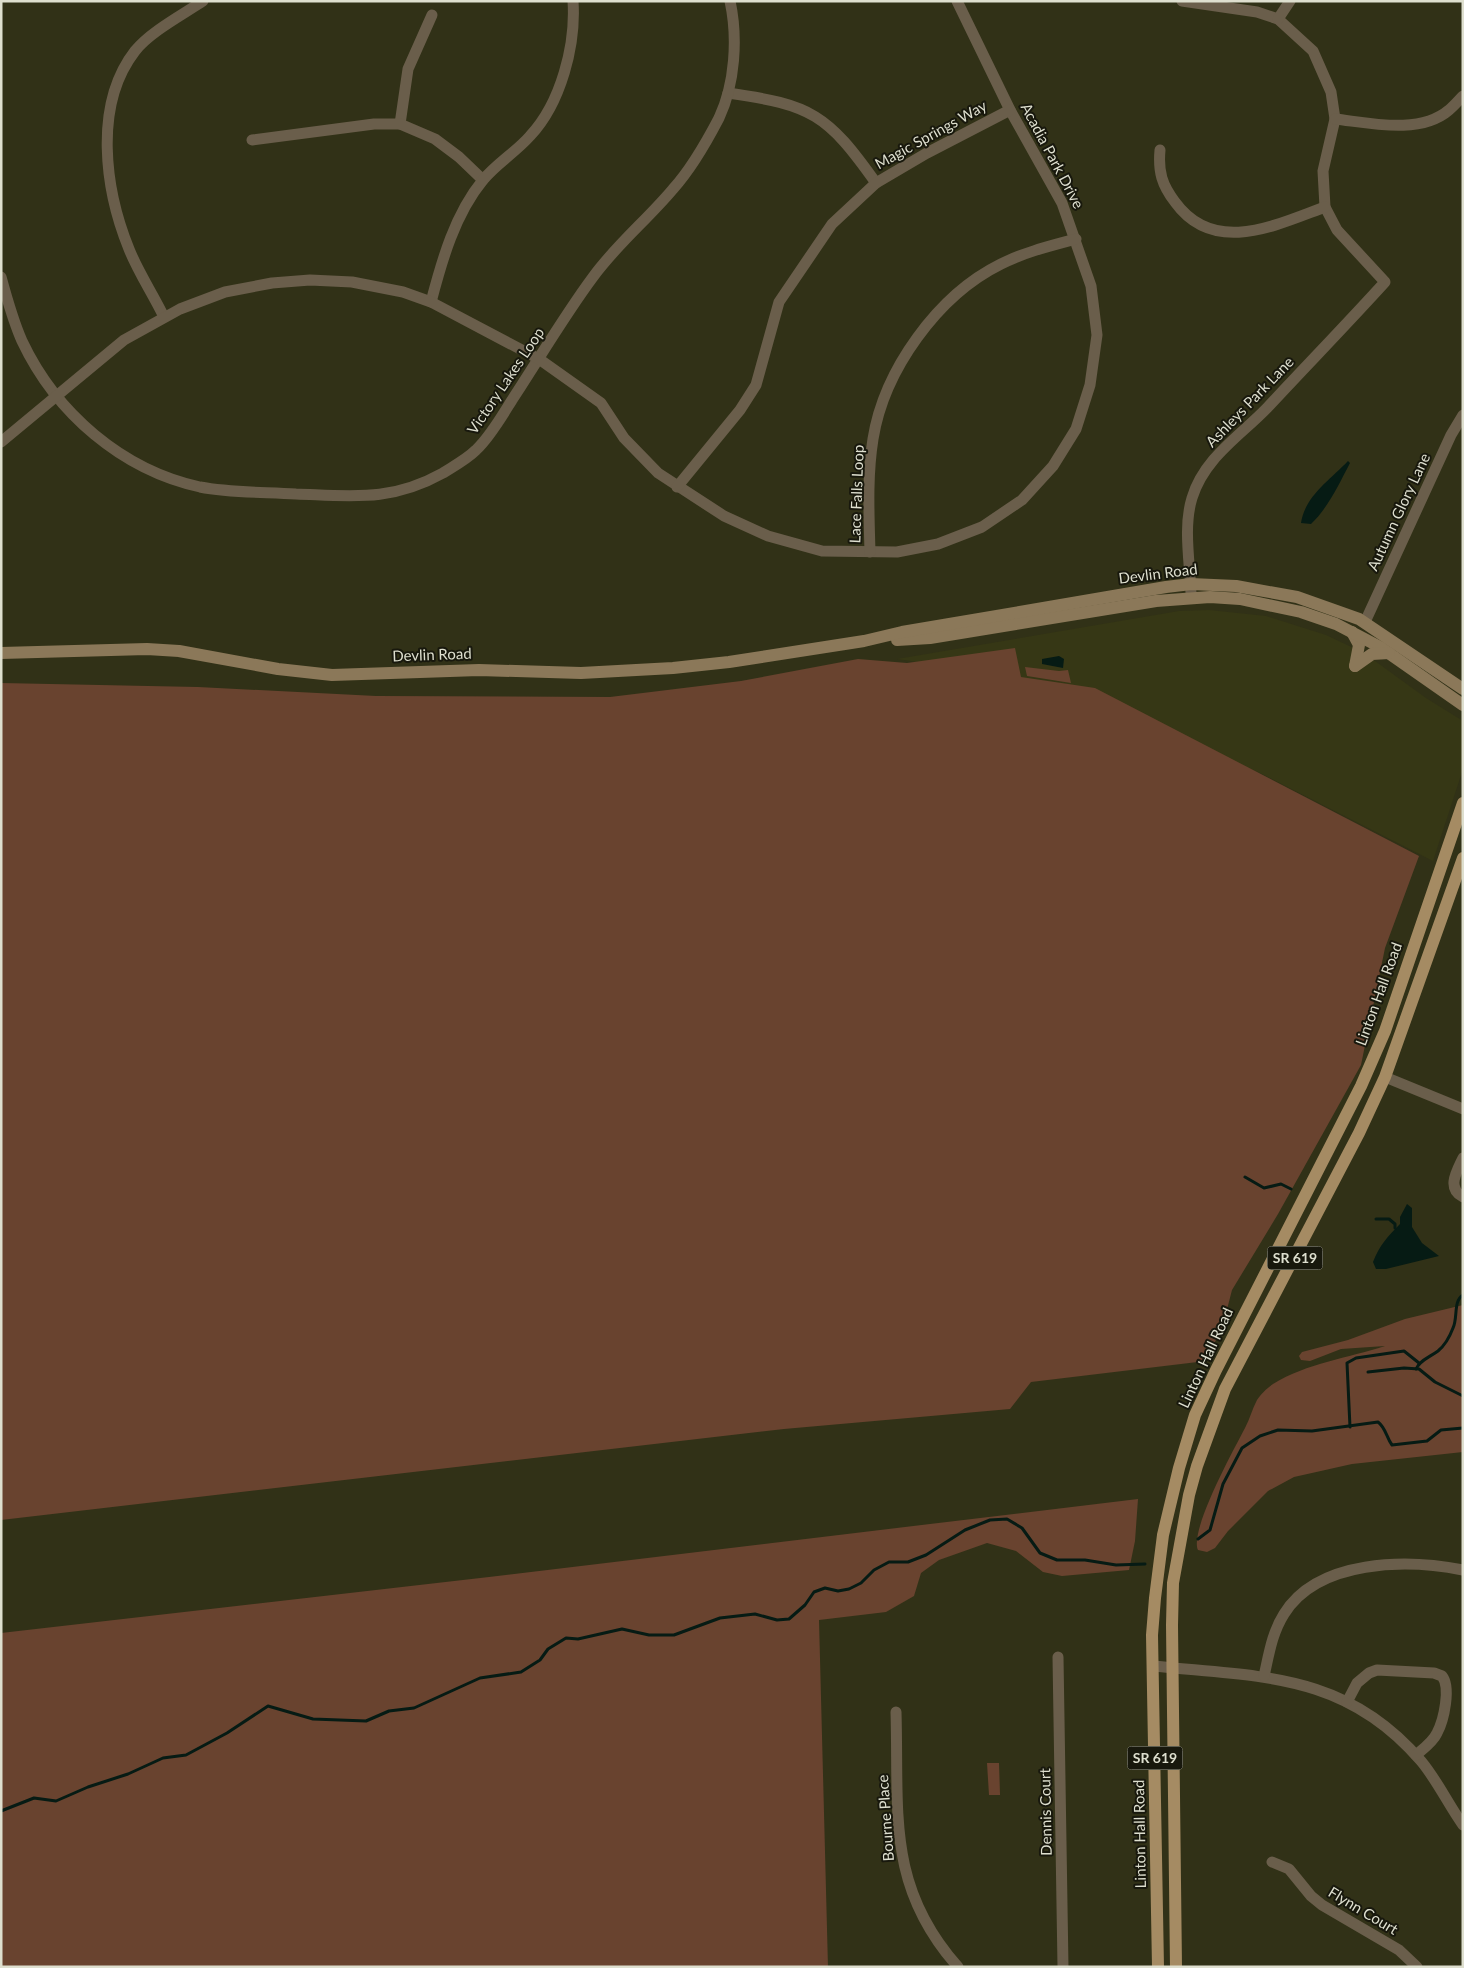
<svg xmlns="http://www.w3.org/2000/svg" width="1464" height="1968" viewBox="0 0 1464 1968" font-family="Lato,sans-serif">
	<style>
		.built { fill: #363715 }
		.green { fill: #69432f }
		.water { fill: #061b14 }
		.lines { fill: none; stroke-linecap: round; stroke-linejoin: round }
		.stream { stroke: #061b14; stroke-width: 3 }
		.minor { stroke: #6a5e4b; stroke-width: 11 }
		.secondary { stroke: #8b7859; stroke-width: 12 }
		.primary { stroke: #a58b63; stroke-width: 12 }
		.labels { text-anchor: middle; stroke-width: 4; stroke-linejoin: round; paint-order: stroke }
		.shield { fill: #18180d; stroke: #a3a395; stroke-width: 1 }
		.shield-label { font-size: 14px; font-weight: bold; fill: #dedfcf }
		.street-label { font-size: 15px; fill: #dedfcf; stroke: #18180d }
	</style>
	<rect width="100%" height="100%" fill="#313117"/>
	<path class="built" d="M1209,610L1266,616L1326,635L1364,653L1426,698L1463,721V769L1433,861L1258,772L1021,677L897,659L1179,611Z"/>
	<g class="green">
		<path d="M1015,648L1021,677L1095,688L1419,856L1385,948L1361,1065L1278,1214L1232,1290L1223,1325L1206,1361L1031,1382L1010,1409L784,1429L1,1520V683L198,687L376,696L610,697L741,681L858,659L907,663Z"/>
		<path d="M1025,667L1059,671L1068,670L1071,683L1027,676Z"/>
		<path d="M1463,1305V1452L1352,1464L1294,1477L1268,1491L1228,1531L1215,1548L1207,1552L1198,1550C1189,1531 1234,1449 1245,1428C1250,1419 1252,1409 1257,1400C1260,1395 1268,1387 1273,1384C1307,1363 1348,1358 1385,1346L1341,1349L1310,1361L1301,1360L1299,1356L1302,1352L1348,1340L1405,1319Z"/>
		<path d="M1138,1499L1135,1541L1129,1570L1062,1576L1043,1572L1016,1551L987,1543L939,1560L921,1573L914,1596L886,1612L819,1620L828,1967H1V1633L489,1577Z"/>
		<path d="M987,1763H999L1000,1795H989Z"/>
	</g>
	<g class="water">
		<path d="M1348,461L1350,463C1339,484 1328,508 1311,524L1301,523C1305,496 1330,480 1348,461Z"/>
		<path d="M1059,656L1064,659L1063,668L1042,664V659Z"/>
		<path d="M1407,1204L1412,1208V1227L1422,1243L1439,1256L1386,1269H1376L1373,1262C1379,1246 1388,1236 1400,1224V1217Z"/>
	</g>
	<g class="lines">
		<g class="stream">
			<path d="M1245,1177L1264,1188L1281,1184L1291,1189"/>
			<path d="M1376,1219H1389L1395,1224V1228"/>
			<path d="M1416,1369C1420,1360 1430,1357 1438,1351C1444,1346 1450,1336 1453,1328C1458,1318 1453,1301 1463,1295"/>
			<path d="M1368,1372L1404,1368L1419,1369L1435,1382L1463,1396"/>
			<path d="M1350,1427L1347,1363L1356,1358L1404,1351L1419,1363"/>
			<path d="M1198,1539L1210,1530L1223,1484L1242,1448L1260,1436L1278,1430L1312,1431L1378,1422C1386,1428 1386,1437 1392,1445L1427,1441L1441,1430L1463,1428"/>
			<path d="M1,1811L34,1798L56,1801L88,1787L128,1774L163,1758L186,1755L227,1733L268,1706L313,1719L366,1721L389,1711L414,1708L480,1678L521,1672L540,1660L548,1649L566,1638L578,1639L622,1629L649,1635H674L720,1618L755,1614L777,1620L789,1619L805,1605L814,1592L825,1588L838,1591L849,1589L861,1583L874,1570L889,1562H908L926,1555L965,1530L990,1520L1007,1519L1022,1528L1040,1553L1057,1560H1085L1116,1565L1145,1564"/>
		</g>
		<g class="minor">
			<path d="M1182,1L1257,12L1278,19L1313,51L1331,92L1335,119L1323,171L1325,207L1337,230L1385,282C1346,325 1306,366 1267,408C1240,436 1204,458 1192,498C1183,527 1190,563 1191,593"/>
			<path d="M1278,19L1290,1"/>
			<path d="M728,93C812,105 827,114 876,183"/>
			<path d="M1335,119C1370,123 1420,135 1449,110C1454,106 1458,101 1463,96"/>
			<path d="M400,124L408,69L432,15"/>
			<path d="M252,140L374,124H400L435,139L459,157L483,180"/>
			<path d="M1160,150C1158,172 1162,185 1175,202C1214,256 1276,225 1325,207"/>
			<path d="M1,277C7,299 13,321 22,341C56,413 122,470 200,487C231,493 264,492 296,494C353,496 391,502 443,473C454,466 467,459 476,450C490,437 502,416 512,400C539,359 564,316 593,277C616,245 648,219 673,189C692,168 706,143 719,118C735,84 738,38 730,1"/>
			<path d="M431,302C442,260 455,214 483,180C496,164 516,152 530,136C561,103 576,45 573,1"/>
			<path d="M164,317C153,294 138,272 129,249C105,190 93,105 135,51C150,32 182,15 203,1"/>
			<path d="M1,442L124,340L180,309L225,292L272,283L310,280L352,282L403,292L431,302L539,359L601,403L624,438L658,473L724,516L768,536L822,551L897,552L938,544L982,527L1022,500L1053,466L1076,429L1090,385L1097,335L1091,286L1062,203L1010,110L957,1"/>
			<path d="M677,487L740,410L756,385L779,302L832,224L876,183L927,153L1010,110"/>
			<path d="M870,552C869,515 867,476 873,439C884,370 938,295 1001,264C1025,252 1050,246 1076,239"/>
			<path d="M1365,622L1451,435L1463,415"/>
			<path d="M1385,1077L1463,1109"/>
			<path d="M1463,1158C1457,1171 1446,1188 1463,1197"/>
			<path d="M1058,1657L1063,1967"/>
			<path d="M1154,1666C1259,1677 1345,1672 1421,1761C1437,1780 1448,1804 1463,1825"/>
			<path d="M1264,1676C1269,1654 1272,1633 1284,1614C1318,1559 1407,1559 1463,1570"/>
			<path d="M1347,1702L1357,1683L1369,1673L1377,1670L1434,1673L1442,1676C1451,1687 1444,1720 1437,1733C1433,1742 1423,1749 1416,1755"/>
			<path d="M896,1712C899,1813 886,1886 958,1967"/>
			<path d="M1272,1862L1289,1869L1311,1896L1322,1905L1399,1950L1417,1967"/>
		</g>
		<g class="secondary">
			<path d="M1352,632L1359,645L1355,666"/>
			<path d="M897,640L930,638L1156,601L1210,597L1240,599L1301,612L1336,624L1380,647L1463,705"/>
			<path d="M1,653L147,649L179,651L278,669L332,675L479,670L581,673L673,668L729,662L864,641L902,632L1166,587L1191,584L1236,586L1297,597L1359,619L1463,689"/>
			<path d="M1355,666L1372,654L1389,653"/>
		</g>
		<g class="primary">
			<path d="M1158,1967L1152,1635L1155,1598L1163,1535L1179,1468L1195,1415L1216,1370L1361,1086L1385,1031L1463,803"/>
			<path d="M1176,1967L1172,1625L1173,1583L1189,1495L1197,1466L1225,1389L1359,1133L1385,1077L1463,858"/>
		</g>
	</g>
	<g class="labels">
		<g class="shield">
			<rect x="1267.5" y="1246.5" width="55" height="23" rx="4"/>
			<rect x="1127.5" y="1746.5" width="55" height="23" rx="4"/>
		</g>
		<g class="shield-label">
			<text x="1295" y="1263">SR 619</text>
			<text x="1155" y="1763">SR 619</text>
		</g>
		<g class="street-label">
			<text transform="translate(931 135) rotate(-29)" y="5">Magic Springs Way</text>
			<text transform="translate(1052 156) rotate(62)" y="5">Acadia Park Drive</text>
			<text transform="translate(506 381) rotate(-56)" y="5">Victory Lakes Loop</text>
			<text transform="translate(1250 402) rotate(-46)" y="5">Ashleys Park Lane</text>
			<text transform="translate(857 494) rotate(-88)" y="5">Lace Falls Loop</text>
			<text transform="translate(1399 512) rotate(-65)" y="5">Autumn Glory Lane</text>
			<text transform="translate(1158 574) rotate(-7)" y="5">Devlin Road</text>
			<text transform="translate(432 655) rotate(-2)" y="5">Devlin Road</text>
			<text transform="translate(1379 994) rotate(-70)" y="5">Linton Hall Road</text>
			<text transform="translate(1206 1358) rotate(-65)" y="5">Linton Hall Road</text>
			<text transform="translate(1046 1812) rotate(-91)" y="5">Dennis Court</text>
			<text transform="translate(886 1818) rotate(-94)" y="5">Bourne Place</text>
			<text transform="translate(1140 1834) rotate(-91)" y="5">Linton Hall Road</text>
			<text transform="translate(1363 1911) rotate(31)" y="5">Flynn Court</text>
		</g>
	</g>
	<rect width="1464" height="1968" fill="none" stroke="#dedfcf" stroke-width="5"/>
</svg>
